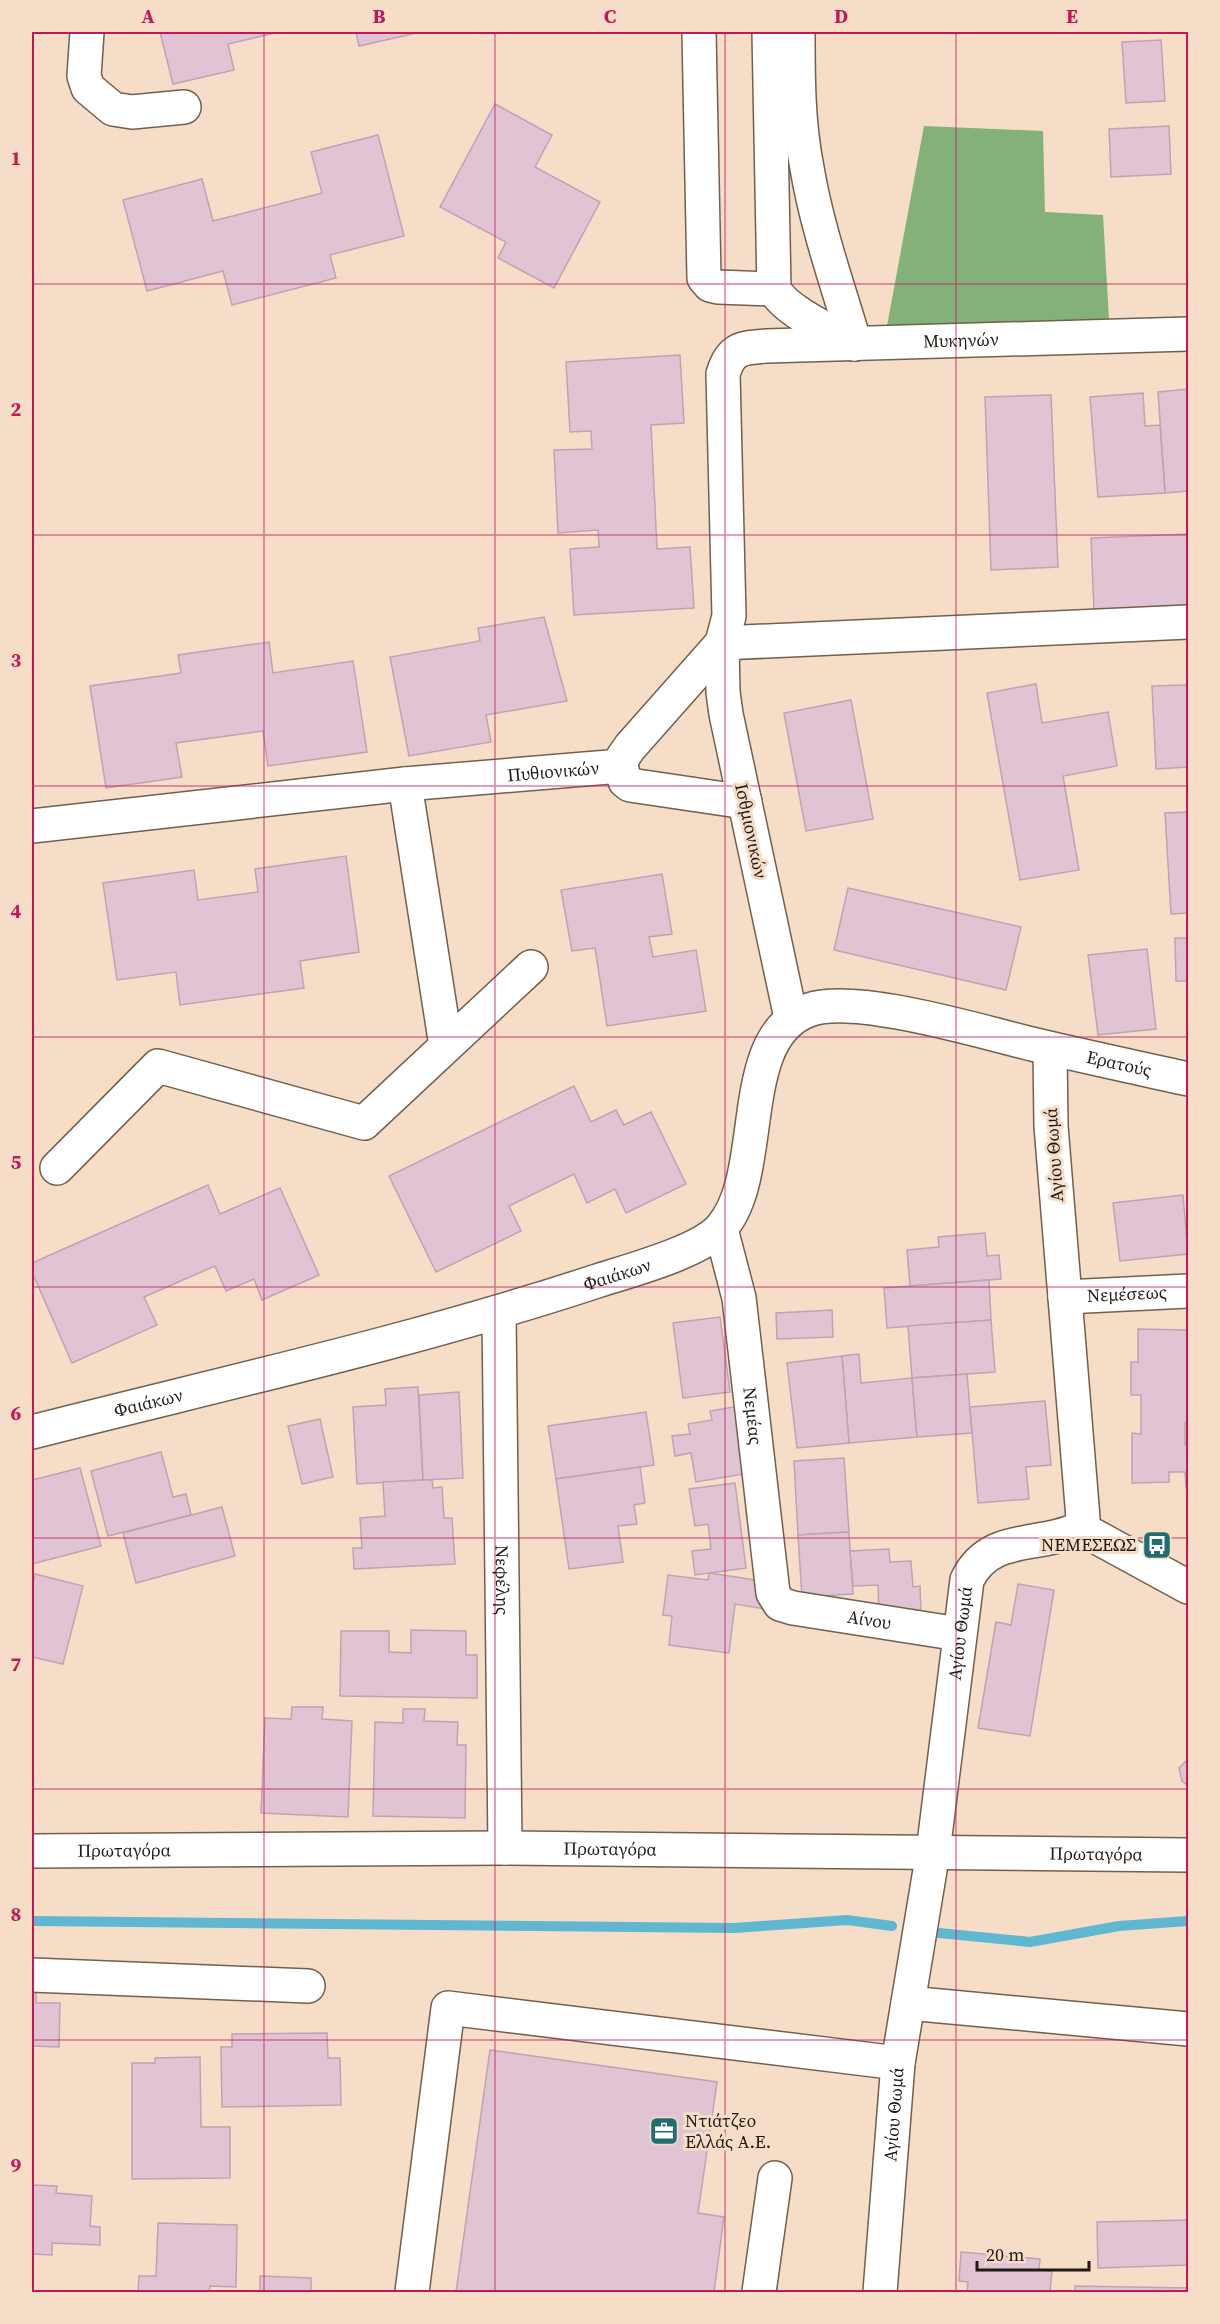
<svg xmlns="http://www.w3.org/2000/svg" width="1220" height="2324" viewBox="0 0 1220 2324" font-family="'Source Serif 4',serif">
	<style>
		.forest { fill: #84b17a }
		.lines { fill: none; stroke-linecap: round; stroke-linejoin: round }
		.stream { stroke: #60b8d0; stroke-width: 10 }
		.building { fill: #e1c4d4; stroke: #bfa3b2; stroke-width: 1.5 }
		.minor-casing { stroke: #735f4d; stroke-width: 36 }
		.minor { stroke: #fff; stroke-width: 33 }
		.grid { fill: none; stroke: #c2185b; stroke-width: 1.5; stroke-opacity: 0.55 }
		.labels { text-anchor: middle; stroke-width: 6; stroke-linejoin: round; paint-order: stroke }
		.street-label { font-size: 18px; fill: #211912; stroke: #f5ddc8 }
		.poi-label { font-size: 18px; fill: #211912; stroke: #f5ddc8; text-anchor: end }
		.neatline { fill: none; stroke: #c2185b; stroke-width: 2 }
		.grid-label { font-size: 20px; text-anchor: middle; font-weight: bold; fill: #c2185b }
	</style>
	<rect width="100%" height="100%" fill="#f5ddc8"/>
	<path class="forest" d="M924,126L1043,131L1045,212L1103,215L1109,319L887,326Z"/>
	<g class="lines">
		<g class="stream">
			<path d="M32,1921L734,1928L847,1920L892,1926"/>
			<path d="M939,1933L1030,1942L1119,1926L1188,1921"/>
		</g>
	</g>
	<g class="building">
		<path d="M160,32H279L228,44L234,70L173,84Z"/>
		<path d="M356,32H421L359,46Z"/>
		<path d="M1161,40L1165,101L1126,103L1122,42Z"/>
		<path d="M495,104L552,135L535,167L600,202L554,288L498,258L506,242L440,207Z"/>
		<path d="M1169,126L1171,174L1111,177L1109,129Z"/>
		<path d="M378,135L404,236L330,255L336,278L232,305L223,271L147,291L123,200L202,179L213,221L322,193L311,152Z"/>
		<path d="M680,355L684,423L651,425L657,549L690,547L694,608L574,615L570,549L599,547L598,530L558,533L554,450L592,449L591,431L570,432L566,362Z"/>
		<path d="M1188,389V491L1165,493L1158,392Z"/>
		<path d="M1143,393L1145,426L1160,425L1165,493L1098,497L1090,397Z"/>
		<path d="M1051,395L1058,567L991,570L985,397Z"/>
		<path d="M1188,534V606L1094,611L1091,538Z"/>
		<path d="M544,617L567,701L486,715L491,742L409,756L390,657L480,641L478,628Z"/>
		<path d="M269,642L273,673L353,661L367,752L268,766L263,731L176,743L182,777L106,788L90,686L181,673L178,655Z"/>
		<path d="M1036,684L1042,723L1108,712L1117,766L1063,776L1079,870L1020,880L987,693Z"/>
		<path d="M1188,685V767L1156,769L1152,686Z"/>
		<path d="M851,700L873,819L806,831L784,713Z"/>
		<path d="M1188,812V913L1171,914L1165,813Z"/>
		<path d="M346,856L359,952L300,961L304,988L180,1005L176,972L117,980L103,883L194,870L198,900L258,892L255,869Z"/>
		<path d="M662,874L672,934L649,937L653,957L696,950L706,1011L607,1026L595,948L572,951L561,890Z"/>
		<path d="M848,888L1021,927L1006,990L834,950Z"/>
		<path d="M1175,938H1188V981H1176Z"/>
		<path d="M1147,949L1156,1029L1098,1035L1088,955Z"/>
		<path d="M574,1086L591,1122L616,1110L624,1125L651,1112L686,1184L626,1213L615,1189L587,1203L574,1174L509,1206L521,1231L436,1272L389,1176Z"/>
		<path d="M208,1185L220,1214L280,1188L319,1275L262,1300L254,1279L226,1291L215,1266L144,1297L157,1325L72,1363L32,1272V1263Z"/>
		<path d="M1183,1195L1188,1254L1120,1261L1113,1203Z"/>
		<path d="M985,1233L987,1256L999,1255L1001,1279L910,1286L907,1250L939,1247L938,1237Z"/>
		<path d="M989,1280L991,1320L887,1328L884,1288Z"/>
		<path d="M832,1310L833,1337L777,1339L776,1313Z"/>
		<path d="M720,1317L730,1392L683,1398L673,1323Z"/>
		<path d="M991,1320L995,1372L912,1378L908,1326Z"/>
		<path d="M1138,1329L1188,1330V1423H1185V1445H1188V1488H1186L1185,1472H1169V1482L1132,1483V1433L1141,1434V1395H1131V1362H1138Z"/>
		<path d="M859,1354L861,1383L912,1378L917,1437L849,1443L842,1356Z"/>
		<path d="M842,1356L849,1443L797,1448L787,1363Z"/>
		<path d="M967,1374L972,1433L917,1437L912,1378Z"/>
		<path d="M418,1387L423,1480L357,1484L353,1407L386,1405L385,1389Z"/>
		<path d="M459,1392L463,1478L423,1480L419,1395Z"/>
		<path d="M1045,1401L1051,1465L1026,1467L1029,1499L978,1503L970,1407Z"/>
		<path d="M739,1406L750,1473L696,1482L691,1453L675,1456L672,1436L690,1434L688,1424L712,1420L710,1411Z"/>
		<path d="M646,1412L654,1465L556,1479L548,1426Z"/>
		<path d="M320,1419L333,1477L302,1484L288,1426Z"/>
		<path d="M161,1452L173,1497L186,1494L191,1515L108,1536L91,1471Z"/>
		<path d="M844,1458L849,1532L798,1535L794,1461Z"/>
		<path d="M640,1467L645,1503L634,1505L637,1524L618,1526L623,1562L569,1569L556,1479Z"/>
		<path d="M80,1468L101,1546L32,1564V1480Z"/>
		<path d="M423,1480H432L433,1488L442,1487L444,1518H452L455,1564L354,1569L353,1548H362L360,1518L385,1516L383,1482Z"/>
		<path d="M735,1483L746,1568L695,1575L692,1551L711,1549L708,1524L695,1526L689,1489Z"/>
		<path d="M222,1507L235,1556L136,1583L123,1533Z"/>
		<path d="M849,1532L853,1594L802,1597L798,1535Z"/>
		<path d="M889,1549L890,1562L911,1561L913,1587L920,1586L921,1612L879,1614L878,1585L853,1586L850,1551Z"/>
		<path d="M709,1573L769,1582L765,1609L735,1604L729,1653L669,1645L672,1616L663,1615L668,1575L708,1580Z"/>
		<path d="M35,1574L83,1586L63,1664L32,1657V1589Z"/>
		<path d="M1018,1584L1054,1590L1030,1736L978,1728L996,1622L1011,1625Z"/>
		<path d="M411,1630L466,1631V1655H477V1698L340,1696L341,1631H389V1652L411,1653Z"/>
		<path d="M292,1707H323L322,1719L352,1721L348,1817L261,1813L265,1718L291,1719Z"/>
		<path d="M403,1709H425L424,1721L458,1722L457,1745H466L465,1818L373,1816L375,1722L403,1723Z"/>
		<path d="M1188,1759V1786L1182,1781L1179,1768Z"/>
		<path d="M32,1989H36V2003H60L59,2047L32,2046Z"/>
		<path d="M327,2033L328,2058H340L341,2105L222,2107L221,2047H232V2034Z"/>
		<path d="M490,2050L717,2082L698,2213L724,2217L714,2292H456Z"/>
		<path d="M200,2057L201,2127H230V2178L132,2179V2063H155V2058Z"/>
		<path d="M32,2185L57,2186L56,2193L92,2196L90,2226L100,2227V2245L52,2243V2255L32,2254Z"/>
		<path d="M1188,2220V2265L1098,2268L1097,2222Z"/>
		<path d="M158,2223L237,2225L236,2287L210,2286L209,2292H138L139,2276H156Z"/>
		<path d="M961,2252L1040,2259L1039,2270L1052,2271L1050,2292H967L968,2282L959,2281Z"/>
		<path d="M260,2276L311,2278V2292H260Z"/>
		<path d="M1075,2286L1188,2288V2292H1075Z"/>
	</g>
	<g class="lines">
		<g class="minor-casing">
			<g id="minor">
				<path d="M87,32L84,76L88,88L113,109L132,112L184,107"/>
				<path d="M699,32L704,278L710,285L718,287L774,289"/>
				<path d="M769,32L774,289C785,311 831,331 853,344"/>
				<path d="M798,32C798,77 798,123 807,168C817,228 838,286 855,344"/>
				<path d="M621,766L625,781L630,785L745,802"/>
				<path d="M405,784L446,1046"/>
				<path id="s1" d="M32,826L405,784L621,766L623,757L630,747L722,643L729,616L723,374C731,348 741,348 766,346L1188,334"/>
				<path d="M791,1018L726,714L723,692L722,643L1188,622"/>
				<path d="M57,1168L158,1066L364,1123L531,967"/>
				<path id="s2" d="M721,1229L739,1298L773,1593L780,1604L793,1608L959,1634"/>
				<path id="s3" d="M1065,1297L1188,1291"/>
				<path id="s4" d="M499,1313L505,1848"/>
				<path id="s5" d="M32,1432C220,1384 412,1342 597,1281C628,1271 700,1252 721,1228C769,1174 733,1037 809,1010C855,993 985,1033 1036,1045C1087,1057 1138,1068 1188,1079"/>
				<path d="M1080,1528L1188,1587"/>
				<path id="s6" d="M32,1851L505,1848L1188,1855"/>
				<path d="M32,1975L308,1986"/>
				<path d="M908,2003L1188,2029"/>
				<path d="M412,2292L448,2008L898,2063"/>
				<path d="M759,2292L775,2178"/>
				<path id="s7" d="M880,2292L898,2063L933,1852L967,1580C990,1532 1040,1549 1080,1528L1083,1518L1051,1126L1050,1049"/>
			</g>
		</g>
		<use href="#minor" class="minor"/>
	</g>
	<path class="grid" d="M264,32V2292M495,32V2292M725,32V2292M956,32V2292M32,284H1188M32,535H1188M32,786H1188M32,1037H1188M32,1287H1188M32,1538H1188M32,1789H1188M32,2040H1188"/>
	<defs>
		<g id="bus-square" transform="scale(1.5)"><rect x="-9" y="-9" width="18" height="18" rx="4" fill="#226d6f" stroke="#f5ddc8"/><path d="M-5-6H5V4H4V6H2V4H-2V6H-4V4H-5ZM-3.5-4V0h7V-4ZM-3.5 1.2v1.5H-2V1.2ZM2 1.2v1.5H3.5V1.2Z" fill="#fff"/></g>
		<g id="office-square" transform="scale(1.5)"><rect x="-9" y="-9" width="18" height="18" rx="4" fill="#226d6f" stroke="#f5ddc8"/><path d="M-6-3h4V-5.5h4V-3h4V5H-6ZM-1-4.5V-3h2v-1.5ZM-6 0V1H6V0Z" fill="#fff"/></g>
	</defs>
	<g fill-rule="evenodd">
		<use href="#bus-square" x="1157" y="1545"/>
		<use href="#office-square" x="664" y="2131"/>
	</g>
	<g class="labels">
		<g class="street-label">
			<text dy="6" stroke="none"><textPath href="#s1" startOffset="1274">Μυκηνών</textPath></text>
			<text dy="6" stroke="none"><textPath href="#s1" startOffset="524">Πυθιονικών</textPath></text>
			<text transform="translate(751 831) rotate(78)" y="6">Ισθμιονικών</text>
			<text dy="6" stroke="none"><textPath href="#s5" startOffset="1282">Ερατούς</textPath></text>
			<text transform="translate(1054 1155) rotate(-94)" y="6">Αγίου Θωμά</text>
			<text dy="6" stroke="none"><textPath href="#s5" startOffset="606">Φαιάκων</textPath></text>
			<text dy="6" stroke="none"><textPath href="#s3" startOffset="62">Νεμέσεως</textPath></text>
			<text dy="6" stroke="none"><textPath href="#s5" startOffset="120">Φαιάκων</textPath></text>
			<text dy="6" stroke="none"><textPath href="#s2" startOffset="190">Νεμέας</textPath></text>
			<text dy="6" stroke="none"><textPath href="#s4" startOffset="267">Νεφέλης</textPath></text>
			<text dy="6" stroke="none"><textPath href="#s2" startOffset="472">Αίνου</textPath></text>
			<text dy="6" stroke="none"><textPath href="#s7" startOffset="664">Αγίου Θωμά</textPath></text>
			<text dy="6" stroke="none"><textPath href="#s6" startOffset="578">Πρωταγόρα</textPath></text>
			<text dy="6" stroke="none"><textPath href="#s6" startOffset="92">Πρωταγόρα</textPath></text>
			<text dy="6" stroke="none"><textPath href="#s6" startOffset="1064">Πρωταγόρα</textPath></text>
			<text dy="6" stroke="none"><textPath href="#s7" startOffset="178">Αγίου Θωμά</textPath></text>
		</g>
		<g class="poi-label">
			<text x="1136" y="1551">ΝΕΜΕΣΕΩΣ</text>
			<text x="685" y="2127" text-anchor="start">Ντιάτζεο<tspan x="685" dy="21">Ελλάς Α.Ε.</tspan></text>
		</g>
	</g>
	<rect width="1220" height="2324" fill="none" stroke="#f5ddc8" stroke-width="66"/>
	<path d="M977 2261v9h112v-9" fill="none" stroke="#211912" stroke-width="3"/>
	<text x="986" y="2261" font-size="18" fill="#211912" stroke="#f5ddc8" stroke-width="4.5" paint-order="stroke">20 m</text>
	<rect x="33" y="33" width="1154" height="2258" class="neatline"/>
	<g class="grid-label">
		<text x="148" y="23">A</text>
		<text x="379" y="23">B</text>
		<text x="610" y="23">C</text>
		<text x="841" y="23">D</text>
		<text x="1072" y="23">E</text>
		<text x="16" y="165">1</text>
		<text x="16" y="416">2</text>
		<text x="16" y="667">3</text>
		<text x="16" y="918">4</text>
		<text x="16" y="1169">5</text>
		<text x="16" y="1420">6</text>
		<text x="16" y="1671">7</text>
		<text x="16" y="1921">8</text>
		<text x="16" y="2172">9</text>
	</g>
</svg>
